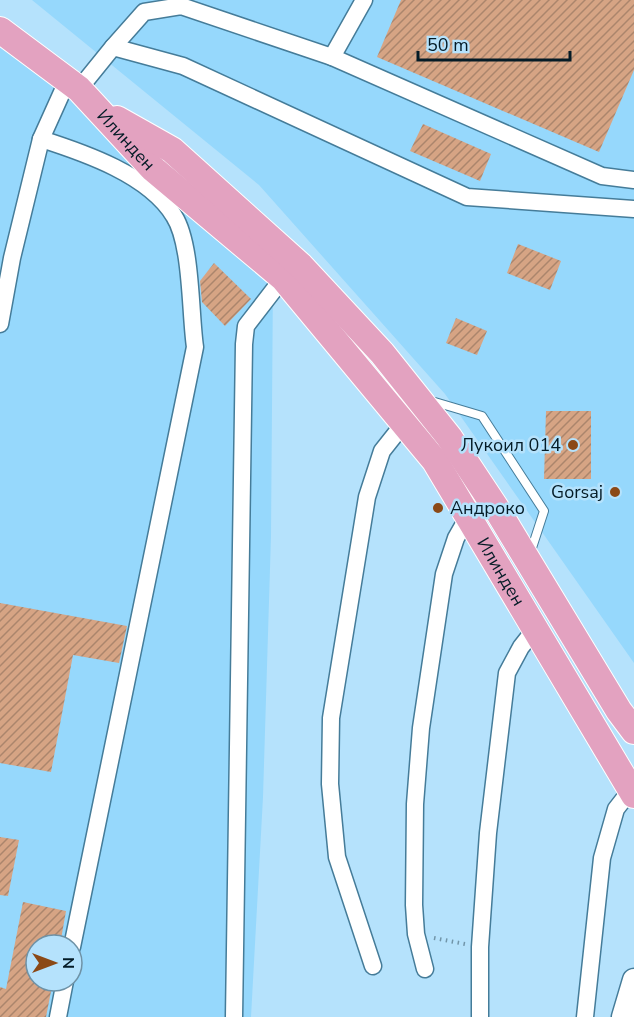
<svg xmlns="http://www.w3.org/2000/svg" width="634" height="1017" viewBox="0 0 634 1017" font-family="'Nunito Sans',sans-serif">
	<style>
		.built { fill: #96d8fc; fill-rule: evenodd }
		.building { fill: url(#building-hatch) }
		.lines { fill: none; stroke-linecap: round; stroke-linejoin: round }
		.service-casing { stroke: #457c99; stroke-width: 10 }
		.minor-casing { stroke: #457c99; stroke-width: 19 }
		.secondary-casing { stroke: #457c99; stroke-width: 25 }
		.primary-casing { stroke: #fff; stroke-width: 28 }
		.path { stroke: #7195a9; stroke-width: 4; stroke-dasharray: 1.5 4.5; stroke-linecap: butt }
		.service { stroke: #fff; stroke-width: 8 }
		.minor { stroke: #fff; stroke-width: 16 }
		.secondary { stroke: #fff; stroke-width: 22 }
		.primary { stroke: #e3a2c0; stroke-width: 26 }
		.poi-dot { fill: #8b4916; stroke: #b5e2fc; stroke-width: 2 }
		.labels { text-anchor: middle; stroke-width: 5; stroke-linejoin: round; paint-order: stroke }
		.street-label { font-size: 18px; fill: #041b26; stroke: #b5e2fc }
		.poi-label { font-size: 18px; fill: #041b26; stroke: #b5e2fc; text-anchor: end }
	</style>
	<defs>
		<pattern id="building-hatch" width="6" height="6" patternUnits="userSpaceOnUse" patternTransform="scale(1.5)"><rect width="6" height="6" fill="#d6a484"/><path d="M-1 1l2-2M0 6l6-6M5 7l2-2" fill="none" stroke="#ab856c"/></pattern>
	</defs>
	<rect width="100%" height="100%" fill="#b5e2fc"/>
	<g class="built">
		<path d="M32,0H634V663L445,394L259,185Z"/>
		<path d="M0,44L71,95L273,279L271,536L263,797L251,1017H0ZM36,945H72V981H36Z"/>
	</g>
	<g class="building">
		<path d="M401,0H634V70L599,152L377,57Z"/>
		<path d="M423,124L491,154L480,181L410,151Z"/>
		<path d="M518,244L561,261L550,290L507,273Z"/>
		<path d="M214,263L251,299L225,326L202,302L200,281Z"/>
		<path d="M456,318L487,331L477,355L446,343Z"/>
		<path d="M546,411H591V479H544Z"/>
		<path d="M0,603L127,626L119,663L73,655L51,772L0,763Z"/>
		<path d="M0,837L19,840L8,896L0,895Z"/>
		<path d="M23,902L66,911L60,945H36V981H53L46,1017H0V987L6,989Z"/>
	</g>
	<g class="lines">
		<g class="service-casing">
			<path id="service" d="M428,400L482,416L544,511L530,554"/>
		</g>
		<g class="minor-casing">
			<g id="minor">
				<path d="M113,47L144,12L181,6L332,57L364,0"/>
				<path d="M332,57L602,176L634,180"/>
				<path d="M79,89L113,47L183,66L467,197L634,209"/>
				<path d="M41,139C85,153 149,175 174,216C192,244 190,313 195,347L72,947"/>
				<path d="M0,324L12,258L41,139L68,79"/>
				<path d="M373,966L337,857L330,784L331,718L367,497L382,451L405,422"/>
				<path d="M425,969L416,934L414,905L415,804L421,728L444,574L456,538L468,517"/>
				<path d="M58,1017L65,981"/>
				<path d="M234,1017L244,344L246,326L283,278"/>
				<path d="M480,1017V947L488,833L507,673L521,647L536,628"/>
				<path d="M585,1017L602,858L616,809L630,791"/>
			</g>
		</g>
		<g class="secondary-casing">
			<path id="secondary" d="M623,1017L634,980"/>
		</g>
		<g class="primary-casing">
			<g id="primary">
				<path id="s1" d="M0,30L79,89L152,168L283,278L435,461L634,795"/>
				<path d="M117,119L172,150L301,266L382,353L449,437L496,508L619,711L634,731"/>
			</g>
		</g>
		<path class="path" d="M434,938L465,944"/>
		<use href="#service" class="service"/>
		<use href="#minor" class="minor"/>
		<use href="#secondary" class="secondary"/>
		<use href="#primary" class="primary"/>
	</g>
	<g class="poi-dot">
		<circle cx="573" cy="445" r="6"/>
		<circle cx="615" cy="492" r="6"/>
		<circle cx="438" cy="508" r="6"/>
	</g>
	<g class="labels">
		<g class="street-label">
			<text dy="6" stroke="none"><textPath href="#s1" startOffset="168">Илинден</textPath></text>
			<text dy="6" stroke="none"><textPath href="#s1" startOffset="744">Илинден</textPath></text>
		</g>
		<g class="poi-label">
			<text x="561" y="451">Лукоил 014</text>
			<text x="603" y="498">Gorsaj</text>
			<text x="450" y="514" text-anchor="start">Андроко</text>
		</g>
	</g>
	<g transform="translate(54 963) rotate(90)"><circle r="28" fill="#b5e2fc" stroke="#6e92a6" stroke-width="1.5"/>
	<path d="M0-4.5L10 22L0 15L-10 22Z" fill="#8b4916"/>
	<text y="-9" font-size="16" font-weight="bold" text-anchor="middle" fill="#041b26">N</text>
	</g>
	<path d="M418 51v9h152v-9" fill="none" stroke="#041b26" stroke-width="3"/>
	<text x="427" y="51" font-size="18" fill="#041b26" stroke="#b5e2fc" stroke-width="4.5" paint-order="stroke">50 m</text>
</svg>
